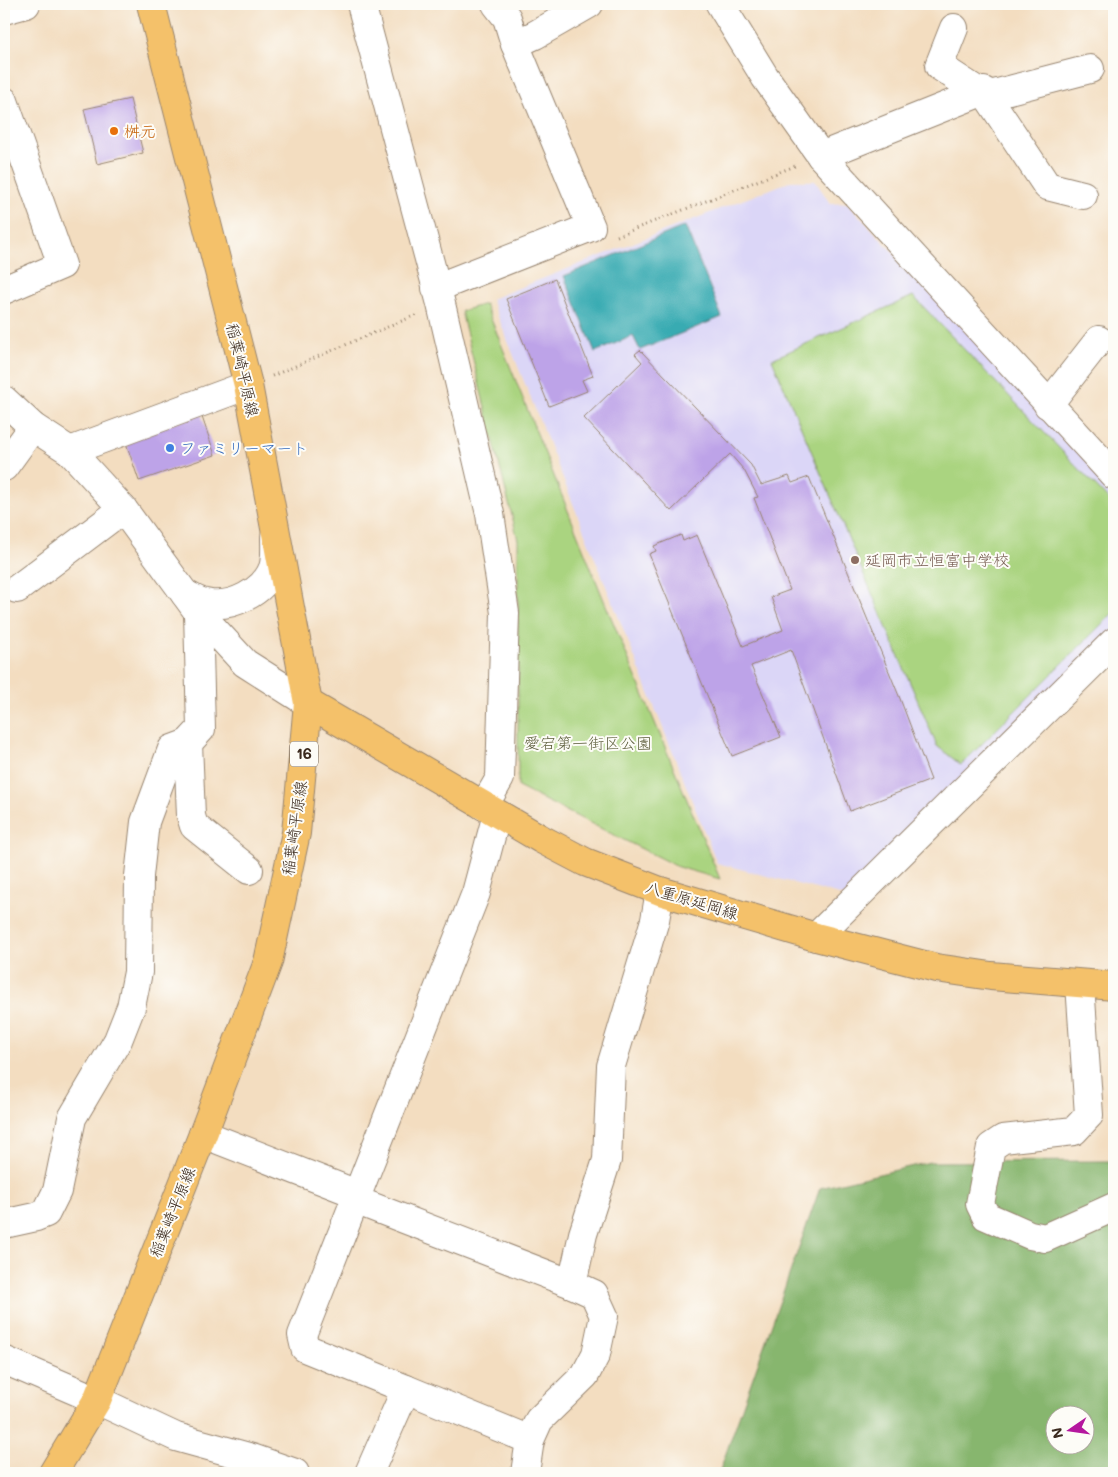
<svg xmlns="http://www.w3.org/2000/svg" width="1118" height="1477" viewBox="0 0 1118 1477" font-family="Mali,'Klee One',sans-serif">
	<style>
		.built { fill: #dbd6f7 }
		.green { fill: #aad480; stroke: #727f4f }
		.forest { fill: #87b66e; stroke: #617046; fill-rule: evenodd }
		.water { fill: #39abb2; stroke: #3a6a68 }
		.building { fill: #bda3e8 }
		.lines { fill: none; stroke-linecap: round; stroke-linejoin: round }
		.minor-casing { stroke: #97846f; stroke-width: 30 }
		.major-casing { stroke: #97846f; stroke-width: 30 }
		.path { stroke: #97846f; stroke-width: 3; stroke-dasharray: 1 4; stroke-linecap: butt }
		.minor { stroke: #fff; stroke-width: 28 }
		.major { stroke: #f4c16a; stroke-width: 28 }
		.food-dot { fill: #e8710a; stroke: #fdfcf7; stroke-width: 2 }
		.shop-dot { fill: #3f7fe0; stroke: #fdfcf7; stroke-width: 2 }
		.education-dot { fill: #8d6e63; stroke: #fdfcf7; stroke-width: 2 }
		.labels { text-anchor: middle; stroke-width: 4; stroke-linejoin: round; paint-order: stroke }
		.shield { fill: #fdfcf7; stroke: #75695f; stroke-width: 1 }
		.shield-label { font-size: 15px; font-weight: bold; fill: #3b2a1e }
		.food-label { font-size: 16px; fill: #c56008; stroke: #fdfcf7; text-anchor: start }
		.street-label { font-size: 16px; fill: #3b2a1e; stroke: #fdfcf7 }
		.shop-label { font-size: 16px; fill: #366cbe; stroke: #fdfcf7; text-anchor: start }
		.education-label { font-size: 16px; fill: #785e54; stroke: #fdfcf7; text-anchor: start }
		.park-label { font-size: 16px; fill: #5c5d3b; stroke: #fdfcf7 }
	</style>
	<rect width="100%" height="100%" fill="#fdfcf7"/>
	<filter id="ink" filterUnits="userSpaceOnUse"><feTurbulence type="fractalNoise" baseFrequency=".02" numOctaves="2"/><feDisplacementMap in="SourceGraphic" scale="10" xChannelSelector="R" yChannelSelector="G"/><feConvolveMatrix kernelMatrix="1 2 1 2 8 2 1 2 1" color-interpolation-filters="sRGB"/></filter>
	<filter id="wash" filterUnits="userSpaceOnUse"><feTurbulence type="fractalNoise" baseFrequency=".0096" numOctaves="4" result="noise"/><feDisplacementMap in="SourceGraphic" scale="20" xChannelSelector="R" yChannelSelector="G"/><feGaussianBlur stdDeviation="1.12" result="paint"/><feColorMatrix in="noise" values="0 0 0 0 0 0 0 0 0 0 0 0 0 0 0 0 0 1.4 0 .05"/><feComposite in="paint" operator="in"/></filter>
	<g filter="url(#wash)">
		<rect width="100%" height="100%" fill="#f3ddc0"/>
		<path class="built" d="M791,181H815L831,204L847,203L1114,488V633L847,897L717,863L491,299Z"/>
		<g class="green">
			<path d="M913,296L1114,505V612L961,765L937,746L772,359Z"/>
			<path d="M485,304L603,598L720,879L678,867L518,787V540L461,311Z"/>
		</g>
		<path class="forest" d="M1109,1161L1114,1162V1473H719L820,1188L930,1162ZM1056,1414H1086V1444H1056Z"/>
		<path class="water" d="M685,226L722,317L640,350L633,336L595,352L564,276Z"/>
		<g id="blocks">
			<g class="building">
				<path d="M130,99L143,153L97,164L84,109Z"/>
				<path d="M555,279L593,376L582,380L587,391L549,406L506,299Z"/>
				<path d="M640,350L751,465L761,485L789,476L792,483L809,477L899,696L931,780L850,811L791,650L751,666L781,737L732,756L649,554L656,551L654,546L681,535L683,541L697,535L743,646L783,630L771,597L790,590L754,498L758,497L744,470L730,454L671,511L584,418L642,362L635,354Z"/>
				<path d="M201,414L215,455L139,481L125,440Z"/>
			</g>
		</g>
	</g>
	<g filter="url(#ink)">
		<use href="#blocks" fill-opacity="0" stroke="#97846f" stroke-width="1"/>
		<g class="lines">
			<g class="minor-casing">
				<g id="minor">
					<path d="M361,4L441,304L490,514L505,613L500,778L484,806"/>
					<path d="M720,4L765,77L821,156L1114,475"/>
					<path d="M4,10L26,4"/>
					<path d="M954,28L939,66L979,92"/>
					<path d="M515,44L535,35L589,4"/>
					<path d="M986,96L1090,69"/>
					<path d="M4,101L62,265L4,290"/>
					<path d="M821,156L984,91L1047,186L1083,195"/>
					<path d="M436,288L591,227L515,44L507,18L496,4"/>
					<path d="M4,400L33,427L70,451L123,509L198,612L245,663L308,703"/>
					<path d="M1048,405L1099,340"/>
					<path d="M70,451L248,385"/>
					<path d="M4,467L33,427"/>
					<path d="M17,589L123,509"/>
					<path d="M185,594C192,597 199,602 206,603C231,609 264,592 273,568C276,559 275,546 275,537"/>
					<path d="M188,743L191,816L194,826L249,870"/>
					<path d="M816,937L1114,642"/>
					<path d="M1080,984L1089,1115L1074,1131L1003,1139L991,1147L980,1204L986,1216L1030,1235L1045,1238L1114,1207"/>
					<path d="M203,1134L357,1194"/>
					<path d="M355,1200L572,1284"/>
					<path d="M4,1224L36,1217L46,1213L57,1191L72,1118L118,1040L131,1007L138,972L139,876L145,822L172,749L188,743L201,729L198,612"/>
					<path d="M4,1360L97,1400L176,1437L252,1458L295,1473"/>
					<path d="M406,1389L305,1348L302,1335L476,893L497,814"/>
					<path d="M369,1473L406,1389L530,1440L539,1420L585,1375L596,1354L604,1316L594,1294L572,1284L583,1234L607,1160L611,1066L655,920L660,891"/>
					<path d="M525,1473L530,1440"/>
				</g>
			</g>
			<g class="major-casing">
				<g id="major">
					<path d="M308,703L541,839L585,862L660,891L816,937L936,968L991,976L1114,986"/>
					<path d="M53,1473L97,1400L203,1134L268,962L296,833L308,703L248,385L151,4"/>
				</g>
			</g>
			<g class="path">
				<path d="M617,236L795,166"/>
				<path d="M272,376L416,315"/>
			</g>
			<use href="#minor" class="minor"/>
			<use href="#major" class="major"/>
		</g>
	</g>
	<circle class="food-dot" cx="114" cy="131" r="5"/>
	<circle class="shop-dot" cx="170" cy="448" r="5"/>
	<circle class="education-dot" cx="855" cy="560" r="5"/>
	<g class="labels">
		<rect class="shield" x="290" y="741.5" width="28" height="25" rx="4"/>
		<g class="shield-label">
			<text x="304" y="759">16</text>
		</g>
		<g class="food-label">
			<text x="124" y="137">桝元</text>
		</g>
		<g class="street-label">
			<text transform="translate(243 370) rotate(77)" y="6">稲葉崎平原線</text>
			<text transform="translate(294 828) rotate(-82)" y="6">稲葉崎平原線</text>
			<text transform="translate(692 900) rotate(17)" y="6">八重原延岡線</text>
			<text transform="translate(172 1212) rotate(-68)" y="6">稲葉崎平原線</text>
		</g>
		<g class="shop-label">
			<text x="180" y="454">ファミリーマート</text>
		</g>
		<g class="education-label">
			<text x="865" y="566">延岡市立恒富中学校</text>
		</g>
		<g class="park-label">
			<text x="588" y="749">愛宕第一街区公園</text>
		</g>
	</g>
	<rect width="1118" height="1477" fill="none" stroke="#fdfcf7" stroke-width="20"/>
	<g transform="translate(1070 1430) rotate(257)"><circle r="24" fill="#fdfcf7" stroke="#afa8a0"/>
	<path d="M0-4L9 19L0 12L-9 19Z" fill="#b5179e"/>
	<text y="-8" font-size="14" font-weight="bold" text-anchor="middle" fill="#3b2a1e">N</text>
	</g>
</svg>
